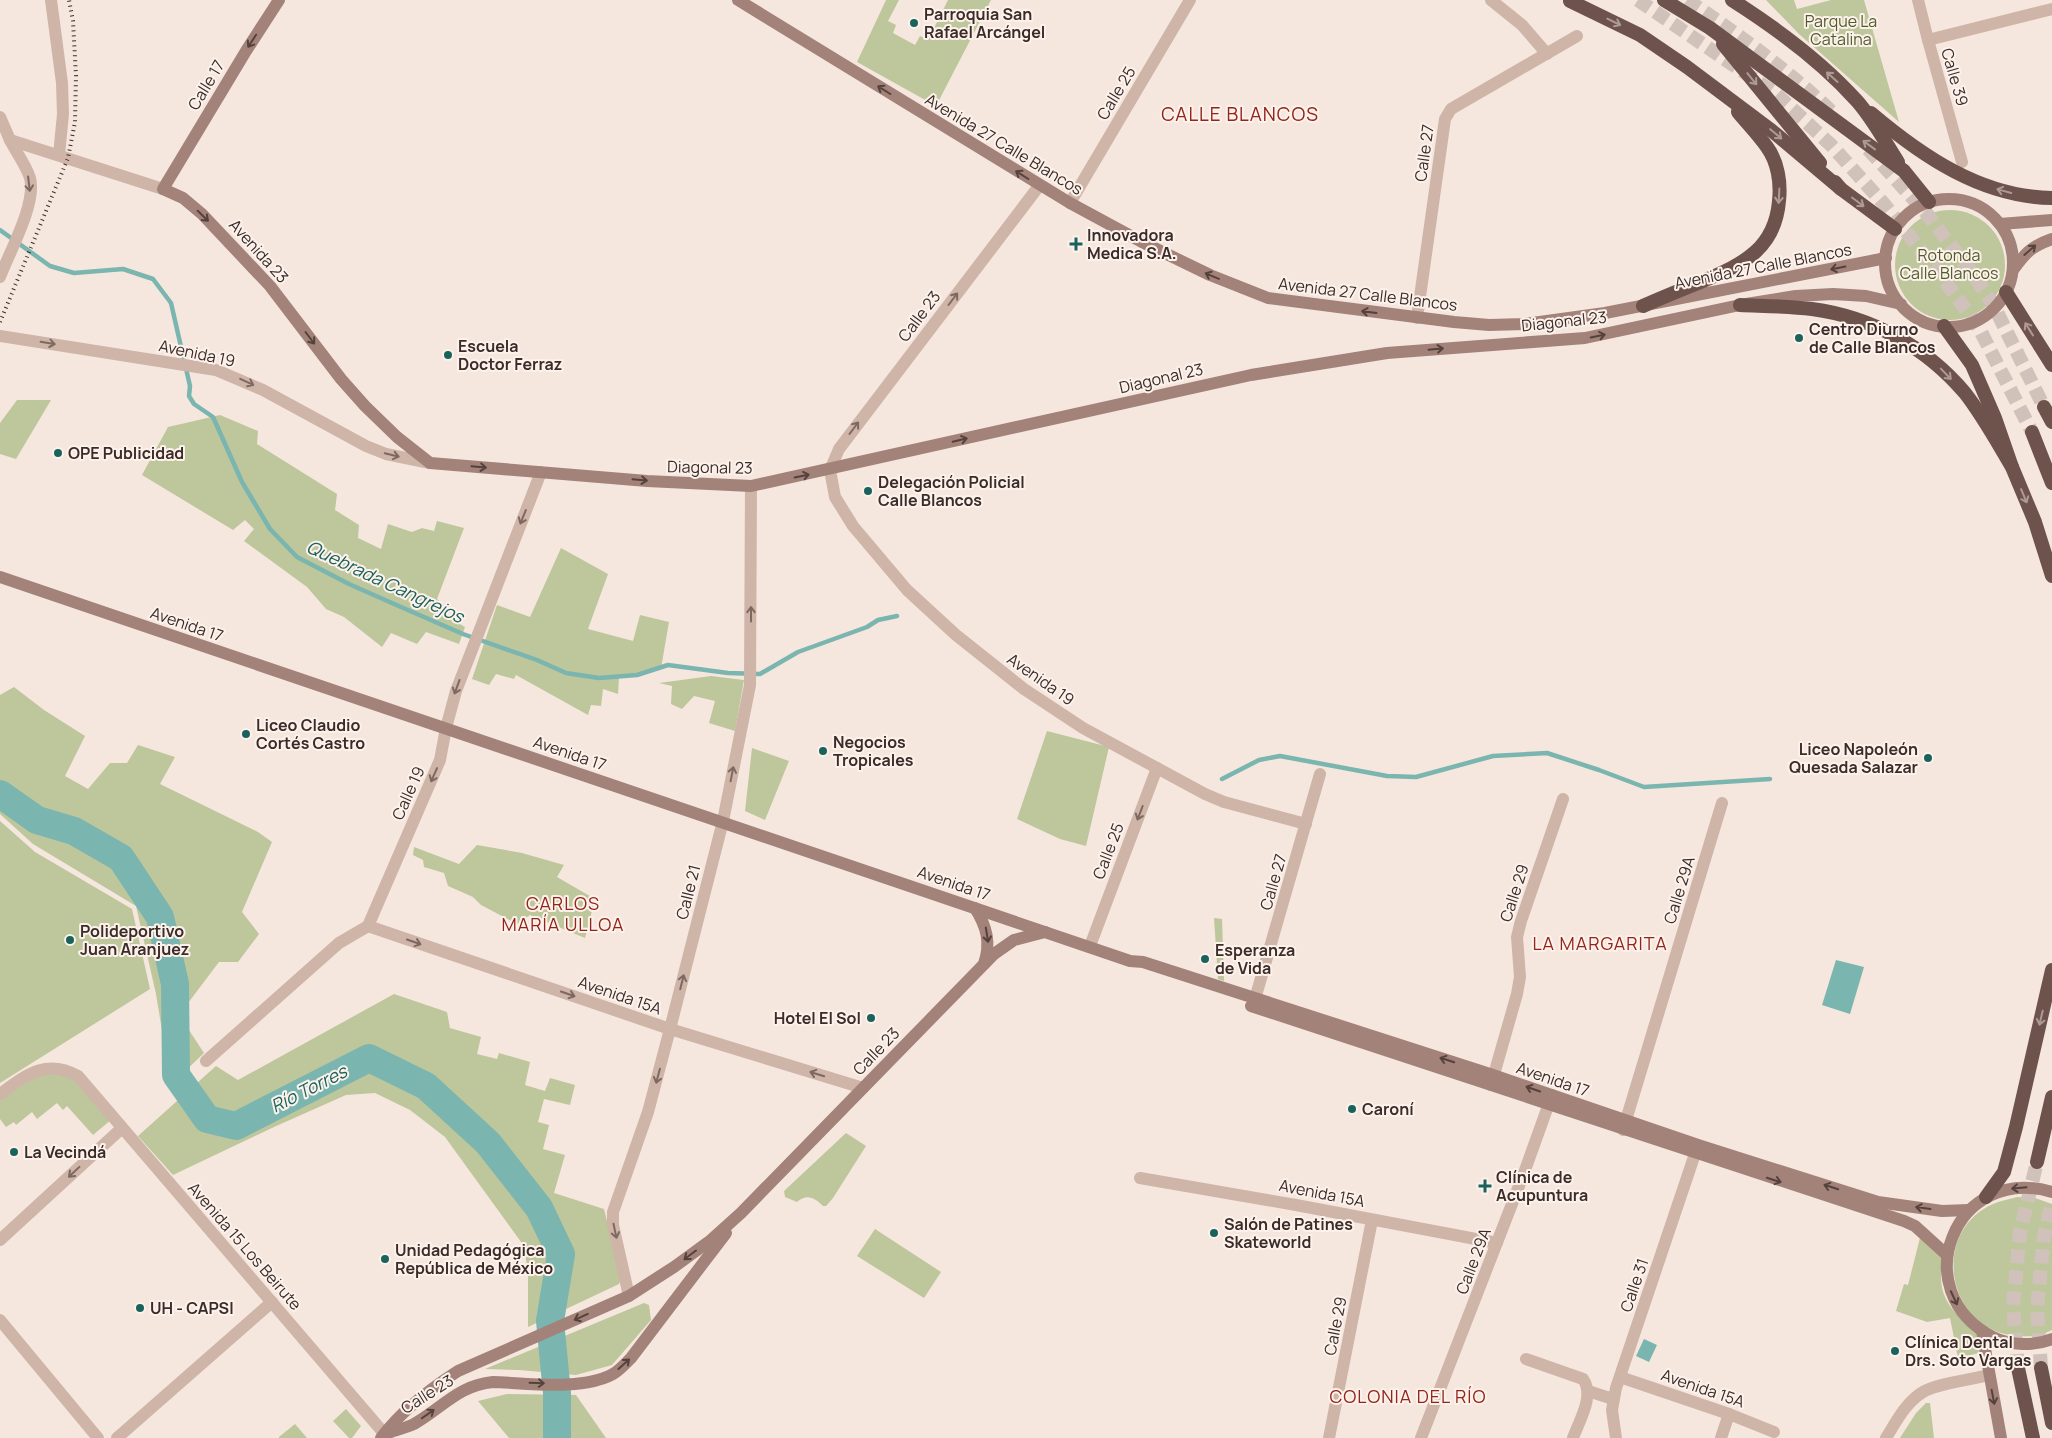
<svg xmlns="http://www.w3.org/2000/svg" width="2052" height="1438" viewBox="0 0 2052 1438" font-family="Manrope,sans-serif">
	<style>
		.green { fill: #bec69c }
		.water { fill: #7ab5af }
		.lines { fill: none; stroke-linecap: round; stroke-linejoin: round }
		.stream { stroke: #7ab5af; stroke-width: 4.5 }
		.river { stroke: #7ab5af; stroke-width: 28 }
		.trunk-tunnel { stroke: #d0c2ba; stroke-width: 14; stroke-dasharray: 14 7; stroke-linecap: butt }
		.minor { stroke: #cfb4a8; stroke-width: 12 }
		.tertiary { stroke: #cfb4a8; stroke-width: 12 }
		.secondary { stroke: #a38279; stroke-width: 12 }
		.trunk { stroke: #6e524c; stroke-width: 14 }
		.rail { stroke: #3b2c29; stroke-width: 4; stroke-dasharray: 1 4; stroke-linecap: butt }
		.oneway { stroke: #ae9a94 }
		.oneway2 { stroke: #55423d }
		.oneway3 { stroke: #7e6962 }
		.poi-dot { fill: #1a625c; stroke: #fcf2eb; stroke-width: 2 }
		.labels { text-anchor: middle; stroke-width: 4; stroke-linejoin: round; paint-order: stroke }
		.poi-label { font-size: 16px; font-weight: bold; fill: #3b2c29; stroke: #fcf2eb; text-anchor: start }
		.park-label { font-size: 16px; fill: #515c2a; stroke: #fcf2eb }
		.street-label { font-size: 16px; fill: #3b2c29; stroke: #fcf2eb }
		.water-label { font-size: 18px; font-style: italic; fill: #1a625c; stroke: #fcf2eb }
		.neighbourhood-label { font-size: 18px; letter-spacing: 1px; fill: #932419; stroke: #fcf2eb }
		.quarter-label { font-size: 19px; letter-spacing: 1px; fill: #932419; stroke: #fcf2eb }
	</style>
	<rect width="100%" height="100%" fill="#f5e7de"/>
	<g class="green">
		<path d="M886,0H899L888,21L896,25L893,33L915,45L920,36L928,40L948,0H991L936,106L857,62Z"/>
		<path d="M1766,0H1794L1797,9L1831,0H1864L1899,122L1799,34Z"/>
		<circle cx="1950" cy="265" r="55"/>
		<path d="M17,400H51L16,459L0,454V423Z"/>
		<path d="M220,415L258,431L257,444L337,494L335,510L359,525L358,538L381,549L388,524L412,532L422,528L434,531L437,521L464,528L437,599L445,606L444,615L465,627L459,644L426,632L417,644L391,633L382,647L344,617L326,609L307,587L244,541L254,529L245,520L233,530L142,475L168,427Z"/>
		<path d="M561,548L608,574L588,629L633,641L640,615L669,622L661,668L637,675L619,678L618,694L603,689L601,706L591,705L588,715L516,675L514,679L496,674L489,685L472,679L497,605L530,617Z"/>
		<path d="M711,676L744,680L735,731L709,723L715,701L694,696L682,709L671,704L672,686L659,683Z"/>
		<path d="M14,687L44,710L85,736L65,776L88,789L110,763H127L138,745L175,757L160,784L258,832L272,842L242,912L259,934L238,962H219L179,1015L204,1053L176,1080L168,1067L156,994L136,906L33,844L0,814V695Z"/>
		<path d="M1047,731L1109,747L1086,846L1060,839L1017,819Z"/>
		<path d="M752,748L789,761L765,820L745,811Z"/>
		<path d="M0,821L35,852L132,909L150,989L0,1083Z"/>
		<path d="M477,845L522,853L564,865L557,877L595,899L585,938L530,915L517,924L481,905L473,897L448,886L444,873L424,867L423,860L413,855L414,847L459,864Z"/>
		<path d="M1214,918L1222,919L1224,981L1218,979Z"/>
		<path d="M394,994L447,1012L450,1028L481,1037L477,1054L497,1059L499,1053L530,1062L525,1085L545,1091L550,1078L575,1085L570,1105L544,1099L538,1122L549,1125L543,1149L565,1155L554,1193L604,1209L621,1277L619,1284L528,1327V1273L524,1246L445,1137L410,1110L375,1093L346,1095L274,1127L173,1175L138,1136L216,1066L238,1080Z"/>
		<path d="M52,1071L76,1079L112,1119L93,1135L67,1106L63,1110L57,1103L37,1119L32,1112L16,1125L14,1122L6,1127L0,1119V1099L34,1078Z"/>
		<path d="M846,1133L866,1146L833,1198L826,1206H823C815,1198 807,1193 797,1202L785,1197L784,1191Z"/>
		<path d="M2017,1197L2035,1198L2052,1204V1330C2041,1336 2030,1337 2018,1336C1945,1332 1928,1227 1998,1202C2004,1200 2011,1199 2017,1197Z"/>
		<path d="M875,1229L941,1272L924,1298L857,1256Z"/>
		<path d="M1921,1234L1943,1253C1944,1262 1941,1269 1941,1277C1941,1303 1958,1316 1976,1331L1979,1353L1958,1358L1950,1318L1927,1322L1896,1311L1904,1284L1908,1285Z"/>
		<path d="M644,1303L649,1305L651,1320L612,1365L576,1375L519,1370L485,1369Z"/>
		<path d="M507,1394L576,1395L606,1438H509L478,1401Z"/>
		<path d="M1926,1403H1930L1934,1438H1900L1916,1413Z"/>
		<path d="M346,1409L361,1426L352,1438H349L333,1421Z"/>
		<path d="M295,1424L307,1438H279V1437Z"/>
	</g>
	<g class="water">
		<path d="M1836,960L1864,967L1850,1014L1822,1005Z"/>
		<path d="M1644,1339L1657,1345L1649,1362L1636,1356Z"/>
	</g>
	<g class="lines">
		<g class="stream">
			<path d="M0,230L50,266L74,273L123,269L153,279L171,303L190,386L189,396L194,404L213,417L242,482L270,529L297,557L349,584L401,607L463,634L537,660L566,673L599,678L637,675L668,665L728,673L760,674L798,652L867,627L878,620L897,616"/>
			<path d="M1222,779L1259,760L1280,756L1387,776L1416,777L1493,756L1547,753L1599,770L1644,787L1770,779"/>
		</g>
		<path class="river" d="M0,794L37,820L74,831L121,858L160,917L175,984L176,1075L207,1119L236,1126L369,1058L426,1086L488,1143L539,1208L561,1254L550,1321L557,1393V1438"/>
		<g class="trunk-tunnel">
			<path d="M1638,0L1776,94L1831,145L1884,204L1935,268L1969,314L1980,330L2032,432"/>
			<path d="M1687,0C1739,35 1789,71 1834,114"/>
			<path d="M1868,149L1927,214L1974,276L1993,304L2044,407"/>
			<path d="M2018,1368L2013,1306L2020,1232L2037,1162"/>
			<path d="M2041,1368L2037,1308L2044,1236L2052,1202"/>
		</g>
		<g class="minor">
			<path d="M51,0L62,83L63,114L59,155"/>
			<path d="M1491,0L1522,25L1547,54"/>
			<path d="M1918,0L1928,40L1962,162"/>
			<path d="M1928,40L2052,9"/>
			<path d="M0,117L10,140"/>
			<path d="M1039,186L839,449L830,470L835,497L853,526L907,590L956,635L1024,689L1083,728L1205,794L1224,802L1306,824"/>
			<path d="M1070,203L1190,0"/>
			<path d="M1417,318L1445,119L1451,109L1577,36"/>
			<path d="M368,926L670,1029L863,1088"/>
			<path d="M1090,946L1157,768"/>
			<path d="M1255,999L1320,774"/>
			<path d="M206,1061L339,943L368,926L440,760L446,728L456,691L541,472"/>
			<path d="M1491,1085L1517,994L1520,977L1517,937L1521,921L1563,799"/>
			<path d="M0,1094C26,1075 46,1058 78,1076L388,1438"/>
			<path d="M1623,1130L1722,803"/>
			<path d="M1140,1178L1296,1205L1497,1243"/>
			<path d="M0,1240L122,1128"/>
			<path d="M629,1296L613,1225V1212L648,1112L670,1029L723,821L750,685L751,486"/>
			<path d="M0,1320L98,1438"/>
			<path d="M1526,1359L1583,1379C1595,1396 1579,1421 1573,1438"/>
			<path d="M1620,1377L1729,1414L1774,1432"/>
			<path d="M1588,1391L1613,1399"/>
			<path d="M117,1438L272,1302"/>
			<path d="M1329,1438L1372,1220"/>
			<path d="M1421,1438L1524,1173L1552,1095"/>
			<path d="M1616,1438L1612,1410L1616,1388L1698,1145"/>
			<path d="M1721,1438L1729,1414"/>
			<path d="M1886,1438C1896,1422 1906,1402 1923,1392C1938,1383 1971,1380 1988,1375"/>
		</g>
		<g class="tertiary">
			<path d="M10,140L163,189"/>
			<path d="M0,277C9,253 37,203 30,178C26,165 16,152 10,140"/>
			<path d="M0,336L216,370L263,390L366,446L386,454L430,463"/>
		</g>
		<g class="secondary">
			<path d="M279,0L246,51L163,189L183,198L202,214L270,286L341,379L365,406L397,437L430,463L647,481L751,486L1251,375L1387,353L1585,338L1740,305L1796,296L1833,294L1866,296L1901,304"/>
			<path d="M738,0L1070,203L1142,242L1210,275L1268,298L1454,322L1489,325L1525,324L1605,313L1886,258"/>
			<circle cx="1949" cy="263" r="64"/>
			<path d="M2000,224L2052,220"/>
			<path d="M2013,270C2026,252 2032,246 2052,239"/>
			<path d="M0,577L1130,961L1143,962L1493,1075L1698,1145L1878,1202L1942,1211L1969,1210"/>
			<path d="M975,908C987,927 991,943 984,964"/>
			<path d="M1251,1006L1904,1221L1915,1226L1947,1255"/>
			<path d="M2052,1192C1955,1163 1904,1291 1993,1337C2011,1346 2034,1346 2052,1339"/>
			<path d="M1982,1332L2001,1438"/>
			<path d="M387,1433C396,1430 406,1428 414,1424C442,1408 459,1385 493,1382C528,1383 582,1391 613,1374C620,1370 625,1364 631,1358L726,1233"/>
			<path d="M381,1438C401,1411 430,1389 458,1371L629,1296L674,1267L711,1240L741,1213L994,954L1014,940L1045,932"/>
		</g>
		<g class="trunk">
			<path d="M1664,0L1710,28L1904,171L1929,202"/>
			<path d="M1732,0C1776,28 1822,62 1857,101C1873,119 1885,142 1898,162"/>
			<path d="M1570,1L1640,35L1687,67L1771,130L1841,189"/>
			<path d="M1723,44L1820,163"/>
			<path d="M1871,113C1923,157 1982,197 2052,198"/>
			<path d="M1835,182L1841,189L1895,229"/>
			<path d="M2006,292L2052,365"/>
			<path d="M1740,305C1764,306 1789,306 1812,309C1872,317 1926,347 1965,393C1983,416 1997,442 2012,467"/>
			<path d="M1643,306C1663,297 1683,289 1703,281C1743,264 1775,249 1779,201C1781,183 1778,162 1767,147C1758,134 1747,123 1738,112"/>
			<path d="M1944,326L1972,365L1995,418L2012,467L2035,522L2052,576"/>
			<path d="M2044,407L2052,422"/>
			<path d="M2032,432L2052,483"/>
			<path d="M2037,1162L2052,1097"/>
			<path d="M1986,1197L2004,1172L2016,1127L2052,970"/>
			<path d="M2018,1368L2033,1438"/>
			<path d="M2041,1368L2052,1423"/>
		</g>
		<path class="rail" d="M0,322L68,158L75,122L76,76L73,21L69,0"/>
	</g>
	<defs><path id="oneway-shaft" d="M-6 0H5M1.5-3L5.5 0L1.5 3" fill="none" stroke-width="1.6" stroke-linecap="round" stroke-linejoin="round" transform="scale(1.25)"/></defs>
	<g class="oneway">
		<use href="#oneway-shaft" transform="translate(1614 22) rotate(26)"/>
		<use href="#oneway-shaft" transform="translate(1832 77) rotate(-138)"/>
		<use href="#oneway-shaft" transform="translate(1752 79) rotate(51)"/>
		<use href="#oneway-shaft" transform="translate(1776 134) rotate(40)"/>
		<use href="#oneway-shaft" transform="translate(1869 145) rotate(-144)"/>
		<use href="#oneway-shaft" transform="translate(2004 191) rotate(-165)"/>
		<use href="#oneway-shaft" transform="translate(1779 196) rotate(93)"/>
		<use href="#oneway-shaft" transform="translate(1858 202) rotate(37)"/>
		<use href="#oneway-shaft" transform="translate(2029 329) rotate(-122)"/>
		<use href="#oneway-shaft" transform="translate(1946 374) rotate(46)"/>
		<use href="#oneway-shaft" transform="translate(2024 496) rotate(67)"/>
		<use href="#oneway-shaft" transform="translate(2041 1018) rotate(103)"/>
	</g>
	<g class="oneway2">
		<use href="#oneway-shaft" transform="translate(252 41) rotate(123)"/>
		<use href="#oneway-shaft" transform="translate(884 90) rotate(-148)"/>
		<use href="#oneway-shaft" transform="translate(1022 175) rotate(-148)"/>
		<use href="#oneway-shaft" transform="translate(203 216) rotate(44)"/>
		<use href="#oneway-shaft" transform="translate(2030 250) rotate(-41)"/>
		<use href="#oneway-shaft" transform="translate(1838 268) rotate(169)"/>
		<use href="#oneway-shaft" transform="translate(1212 276) rotate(-157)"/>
		<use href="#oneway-shaft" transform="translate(1369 312) rotate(-173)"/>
		<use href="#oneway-shaft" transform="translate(1598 336) rotate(-12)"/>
		<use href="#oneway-shaft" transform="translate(310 338) rotate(53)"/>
		<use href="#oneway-shaft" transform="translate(1436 349) rotate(-5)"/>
		<use href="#oneway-shaft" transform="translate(960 440) rotate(-13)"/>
		<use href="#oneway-shaft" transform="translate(479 467) rotate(5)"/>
		<use href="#oneway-shaft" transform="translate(802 476) rotate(-12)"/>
		<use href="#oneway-shaft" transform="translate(640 480) rotate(5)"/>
		<use href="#oneway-shaft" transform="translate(987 935) rotate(81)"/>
		<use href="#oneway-shaft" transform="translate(1447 1060) rotate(-162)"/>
		<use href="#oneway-shaft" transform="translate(1533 1089) rotate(-161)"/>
		<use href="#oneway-shaft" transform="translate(1774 1180) rotate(18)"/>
		<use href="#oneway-shaft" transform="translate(1831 1187) rotate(-162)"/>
		<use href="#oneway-shaft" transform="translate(2019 1188) rotate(175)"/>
		<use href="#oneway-shaft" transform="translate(1923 1208) rotate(-172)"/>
		<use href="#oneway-shaft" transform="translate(690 1255) rotate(143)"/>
		<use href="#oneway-shaft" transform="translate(1954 1298) rotate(65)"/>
		<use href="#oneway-shaft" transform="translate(581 1317) rotate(156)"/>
		<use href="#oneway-shaft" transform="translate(624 1364) rotate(-42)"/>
		<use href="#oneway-shaft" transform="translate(537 1383) rotate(2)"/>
		<use href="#oneway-shaft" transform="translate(1993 1397) rotate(79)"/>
		<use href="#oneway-shaft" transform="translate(428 1414) rotate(-35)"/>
	</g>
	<g class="oneway3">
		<use href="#oneway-shaft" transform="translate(29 184) rotate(83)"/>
		<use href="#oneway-shaft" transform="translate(953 299) rotate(-53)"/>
		<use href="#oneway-shaft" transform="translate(48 343) rotate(9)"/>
		<use href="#oneway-shaft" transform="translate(247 382) rotate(25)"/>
		<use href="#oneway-shaft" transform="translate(854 428) rotate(-53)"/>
		<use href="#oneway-shaft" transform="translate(392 455) rotate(14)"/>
		<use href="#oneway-shaft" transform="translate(523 517) rotate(112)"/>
		<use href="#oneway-shaft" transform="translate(751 614) rotate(-90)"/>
		<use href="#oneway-shaft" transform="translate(457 687) rotate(110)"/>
		<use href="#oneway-shaft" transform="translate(732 774) rotate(-79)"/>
		<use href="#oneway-shaft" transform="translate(434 775) rotate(114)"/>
		<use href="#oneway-shaft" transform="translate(1140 813) rotate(111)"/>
		<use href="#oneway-shaft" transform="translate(414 942) rotate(19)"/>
		<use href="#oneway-shaft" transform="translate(682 982) rotate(-76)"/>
		<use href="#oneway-shaft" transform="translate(568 994) rotate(19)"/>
		<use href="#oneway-shaft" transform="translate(817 1074) rotate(-163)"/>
		<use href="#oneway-shaft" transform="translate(658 1076) rotate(105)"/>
		<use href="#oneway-shaft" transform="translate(74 1172) rotate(137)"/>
		<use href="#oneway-shaft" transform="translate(615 1231) rotate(78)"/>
	</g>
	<g class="poi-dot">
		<circle cx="914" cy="23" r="5"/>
		<path d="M1073.5 236.5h5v5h5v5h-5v5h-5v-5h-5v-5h5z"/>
		<circle cx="1799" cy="338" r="5"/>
		<circle cx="448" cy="355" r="5"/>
		<circle cx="58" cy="453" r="5"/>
		<circle cx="868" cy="491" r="5"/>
		<circle cx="246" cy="734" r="5"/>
		<circle cx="823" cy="751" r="5"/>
		<circle cx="1928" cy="758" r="5"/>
		<circle cx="70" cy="940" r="5"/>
		<circle cx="1205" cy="959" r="5"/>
		<circle cx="871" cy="1018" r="5"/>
		<circle cx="1352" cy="1109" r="5"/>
		<circle cx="14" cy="1152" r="5"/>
		<path d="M1482.5 1178.5h5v5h5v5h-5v5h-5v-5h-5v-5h5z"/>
		<circle cx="1214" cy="1233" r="5"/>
		<circle cx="385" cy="1259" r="5"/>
		<circle cx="140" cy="1308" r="5"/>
		<circle cx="1895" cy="1351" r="5"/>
	</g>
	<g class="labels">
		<g class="poi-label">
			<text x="924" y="20">Parroquia San<tspan x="924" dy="18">Rafael Arcángel</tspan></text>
			<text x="1087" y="241">Innovadora<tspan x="1087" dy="18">Medica S.A.</tspan></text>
			<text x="1809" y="335">Centro Diurno<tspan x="1809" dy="18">de Calle Blancos</tspan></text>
			<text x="458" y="352">Escuela<tspan x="458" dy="18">Doctor Ferraz</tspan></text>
			<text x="68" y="459">OPE Publicidad</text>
			<text x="878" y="488">Delegación Policial<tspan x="878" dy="18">Calle Blancos</tspan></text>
			<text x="256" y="731">Liceo Claudio<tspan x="256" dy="18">Cortés Castro</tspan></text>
			<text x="833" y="748">Negocios<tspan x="833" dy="18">Tropicales</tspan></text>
			<text x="1918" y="755" text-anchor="end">Liceo Napoleón<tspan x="1918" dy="18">Quesada Salazar</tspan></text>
			<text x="80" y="937">Polideportivo<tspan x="80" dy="18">Juan Aranjuez</tspan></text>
			<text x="1215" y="956">Esperanza<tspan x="1215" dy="18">de Vida</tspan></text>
			<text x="861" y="1024" text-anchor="end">Hotel El Sol</text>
			<text x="1362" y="1115">Caroní</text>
			<text x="24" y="1158">La Vecindá</text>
			<text x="1496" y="1183">Clínica de<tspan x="1496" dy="18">Acupuntura</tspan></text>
			<text x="1224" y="1230">Salón de Patines<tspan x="1224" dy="18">Skateworld</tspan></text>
			<text x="395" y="1256">Unidad Pedagógica<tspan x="395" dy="18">República de México</tspan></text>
			<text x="150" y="1314">UH - CAPSI</text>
			<text x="1905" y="1348">Clínica Dental<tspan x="1905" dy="18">Drs. Soto Vargas</tspan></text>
		</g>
		<g class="park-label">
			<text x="1841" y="27">Parque La<tspan x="1841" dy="18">Catalina</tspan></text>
			<text x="1949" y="261">Rotonda<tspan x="1949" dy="18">Calle Blancos</tspan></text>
		</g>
		<g class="street-label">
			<text transform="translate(1955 77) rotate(74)" y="6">Calle 39</text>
			<text transform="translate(206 85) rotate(-59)" y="6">Calle 17</text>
			<text transform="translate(1116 93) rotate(-59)" y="6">Calle 25</text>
			<text transform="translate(1004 144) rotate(31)" y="6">Avenida 27 Calle Blancos</text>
			<text transform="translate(1424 153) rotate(-82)" y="6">Calle 27</text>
			<text transform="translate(259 251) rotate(48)" y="6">Avenida 23</text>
			<text transform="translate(1763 266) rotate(-11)" y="6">Avenida 27 Calle Blancos</text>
			<text transform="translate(1368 294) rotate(7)" y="6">Avenida 27 Calle Blancos</text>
			<text transform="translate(919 316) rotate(-53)" y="6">Calle 23</text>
			<text transform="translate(1564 321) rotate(-6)" y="6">Diagonal 23</text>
			<text transform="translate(197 353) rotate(12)" y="6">Avenida 19</text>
			<text transform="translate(1161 378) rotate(-13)" y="6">Diagonal 23</text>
			<text transform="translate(710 467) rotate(1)" y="6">Diagonal 23</text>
			<text transform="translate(187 624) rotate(19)" y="6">Avenida 17</text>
			<text transform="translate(1041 679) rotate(35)" y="6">Avenida 19</text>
			<text transform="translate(570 753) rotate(19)" y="6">Avenida 17</text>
			<text transform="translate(408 793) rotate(-66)" y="6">Calle 19</text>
			<text transform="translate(1108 851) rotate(-69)" y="6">Calle 25</text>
			<text transform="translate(1273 882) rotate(-74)" y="6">Calle 27</text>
			<text transform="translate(954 883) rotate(19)" y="6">Avenida 17</text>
			<text transform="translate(1679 890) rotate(-73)" y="6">Calle 29A</text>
			<text transform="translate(688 892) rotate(-76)" y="6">Calle 21</text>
			<text transform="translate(1514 893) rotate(-72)" y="6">Calle 29</text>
			<text transform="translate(620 995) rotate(19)" y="6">Avenida 15A</text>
			<text transform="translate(876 1051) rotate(-46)" y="6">Calle 23</text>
			<text transform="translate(1553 1079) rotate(19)" y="6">Avenida 17</text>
			<text transform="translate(1322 1193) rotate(11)" y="6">Avenida 15A</text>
			<text transform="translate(245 1246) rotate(49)" y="6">Avenida 15 Los Beirute</text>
			<text transform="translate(1473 1261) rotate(-69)" y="6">Calle 29A</text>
			<text transform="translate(1634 1285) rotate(-71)" y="6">Calle 31</text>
			<text transform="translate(1335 1326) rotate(-79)" y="6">Calle 29</text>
			<text transform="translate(1703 1388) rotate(19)" y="6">Avenida 15A</text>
			<text transform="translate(427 1394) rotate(-32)" y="6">Calle 23</text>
		</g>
		<g class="water-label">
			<text transform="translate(385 582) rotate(25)" y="6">Quebrada Cangrejos</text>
			<text transform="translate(309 1089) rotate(-27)" y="6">Río Torres</text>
		</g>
		<g class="neighbourhood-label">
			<text x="563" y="910">CARLOS<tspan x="563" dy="21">MARÍA ULLOA</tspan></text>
			<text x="1600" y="950">LA MARGARITA</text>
			<text x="1408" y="1403">COLONIA DEL RÍO</text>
		</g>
		<g class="quarter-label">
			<text x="1240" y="121">CALLE BLANCOS</text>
		</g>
	</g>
</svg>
